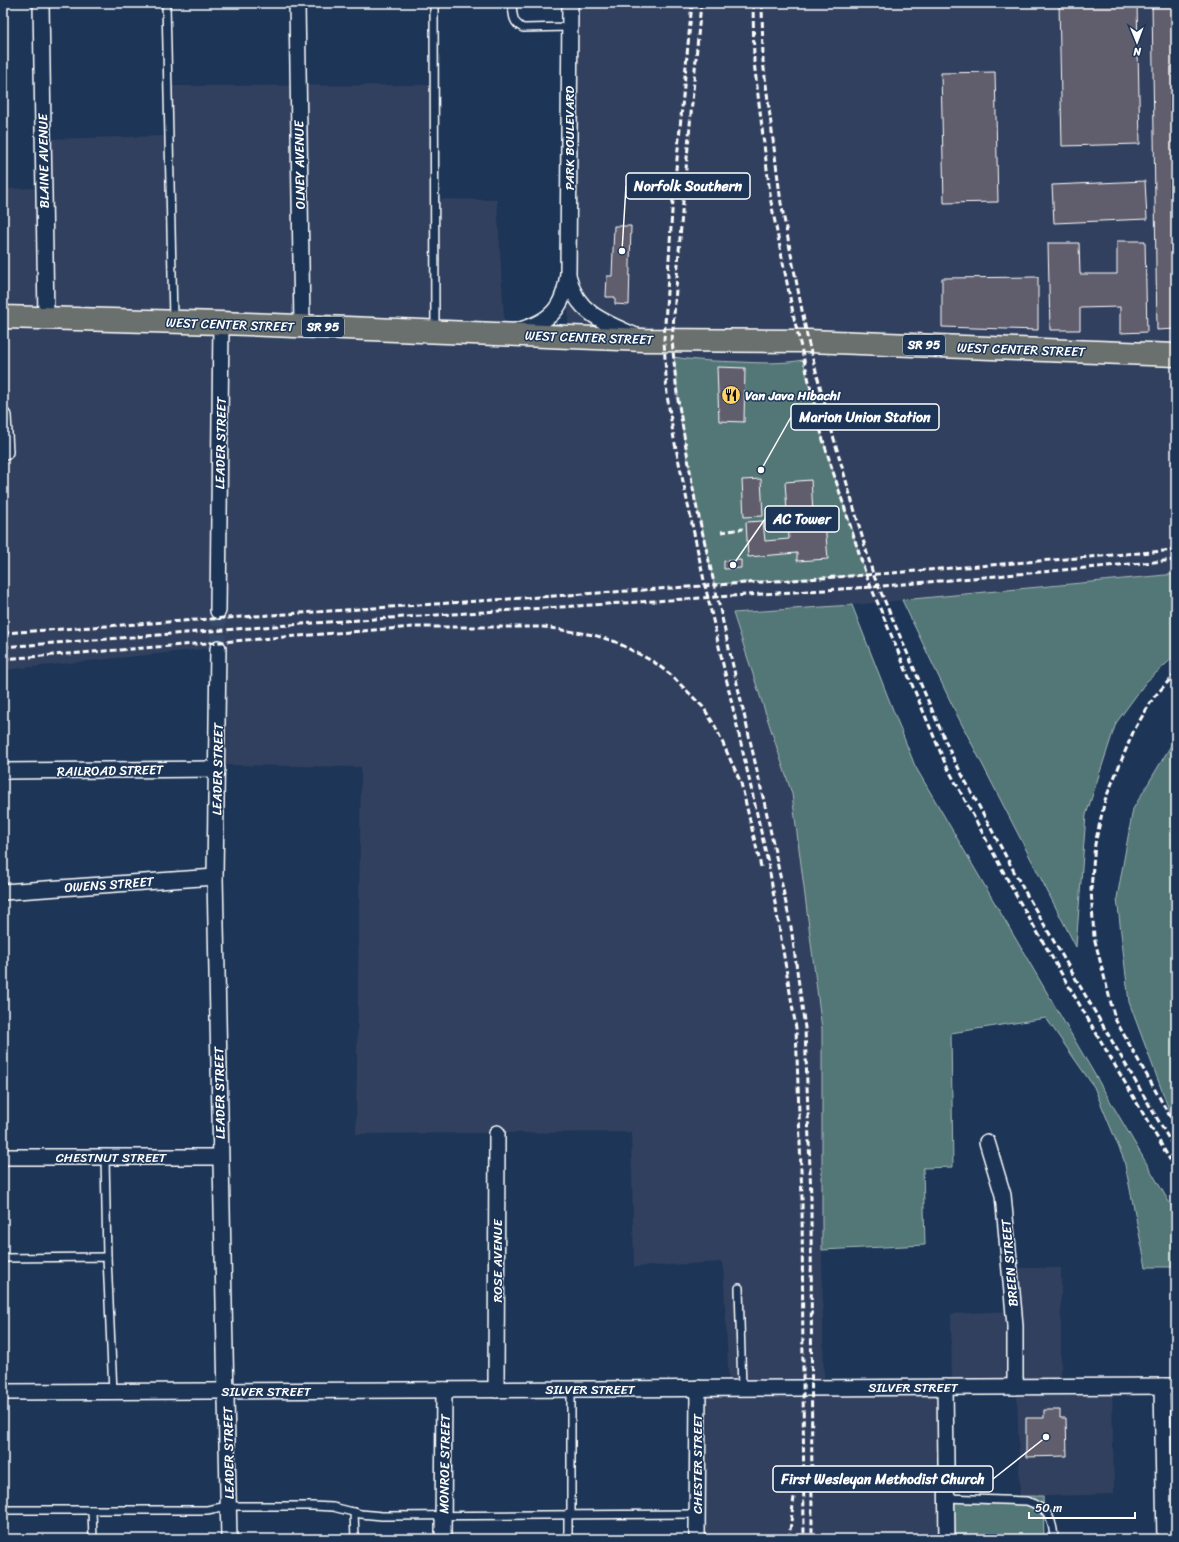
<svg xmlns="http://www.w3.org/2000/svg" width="1179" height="1542" viewBox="0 0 1179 1542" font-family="Sriracha,sans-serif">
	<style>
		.built { fill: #31415e }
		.green { fill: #537677; stroke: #a9babb }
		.building { fill: #615d6d; stroke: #fff }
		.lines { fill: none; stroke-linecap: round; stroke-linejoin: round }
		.minor-tunnel { stroke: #344968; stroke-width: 15; stroke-dasharray: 15 8; stroke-linecap: butt }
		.service-casing { stroke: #fff; stroke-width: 10 }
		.minor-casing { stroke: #fff; stroke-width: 18 }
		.primary-casing { stroke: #fff; stroke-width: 25 }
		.service { stroke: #1d3557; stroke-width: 7 }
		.minor { stroke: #1d3557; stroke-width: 15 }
		.primary { stroke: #6a706d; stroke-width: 22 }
		.rail { stroke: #fff; stroke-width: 3; stroke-dasharray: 6 3; stroke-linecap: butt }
		.labels { text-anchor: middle; stroke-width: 3; stroke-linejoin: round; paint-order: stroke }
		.shield { fill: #1d3557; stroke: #bbc2cd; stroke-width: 1 }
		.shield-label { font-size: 12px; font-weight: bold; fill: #fff }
		.street-label { font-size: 13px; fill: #fff; stroke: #1d3557 }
		.poi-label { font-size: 13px; font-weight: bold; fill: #fff; stroke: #1d3557; text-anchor: start }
		.leader { fill: none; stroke: #fff; stroke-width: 1.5 }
		.callout-dot { fill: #fff; stroke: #1d3557; stroke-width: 1.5 }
		.callout { fill: #1d3557; stroke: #fff; stroke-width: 1.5 }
		.callout-label { font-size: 14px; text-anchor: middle; font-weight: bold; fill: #fff }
	</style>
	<rect width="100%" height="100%" fill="#1d3557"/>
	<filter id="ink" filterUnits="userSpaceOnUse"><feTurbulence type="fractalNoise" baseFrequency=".025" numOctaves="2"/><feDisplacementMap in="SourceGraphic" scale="8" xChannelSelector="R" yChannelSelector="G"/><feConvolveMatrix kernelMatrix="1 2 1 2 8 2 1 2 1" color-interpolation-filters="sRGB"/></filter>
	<g filter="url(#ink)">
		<g class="built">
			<path d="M572,3H1176V574L852,605L733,613L792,794L822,1029V1250L824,1388L938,1391L954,1497L955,1539H689V1392L729,1389L723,1262L634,1267L631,1132L356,1134L361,767L224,765L223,647L3,670V189L40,188L39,139L172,136L169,86L435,85L436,199L497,200L505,334L568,336Z"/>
			<path d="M1009,1268H1061V1388L1112,1387L1114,1494L1020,1497L1017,1391H952L951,1314L1011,1311Z"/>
		</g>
		<g class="green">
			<path d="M674,357C695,361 717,361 739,362C760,363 782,364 803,360L823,440L866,575L714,584C697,509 680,434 674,357Z"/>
			<path d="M1176,574V655L1146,682L1116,723L1086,815L1076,947L957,715L902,600Z"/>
			<path d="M852,605L915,766L1176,1214V1267H1146L1124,1160L1094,1087L1046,1018L951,1033L953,1167L923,1168L925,1245L822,1250V1029L792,794L733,613Z"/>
			<path d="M1176,737V1122L1171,1115L1129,1002L1117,898L1133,809Z"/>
			<path d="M1043,1496L1044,1539H955L954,1497Z"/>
		</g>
		<g class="building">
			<path d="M1059,3H1137L1140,144L1062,146Z"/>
			<path d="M1152,3H1176V329L1157,330Z"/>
			<path d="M995,72L998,202L944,203L941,73Z"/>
			<path d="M1145,181L1147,219L1054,223L1052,185Z"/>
			<path d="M614,226H631L629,305L615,304V297H606L607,276H612Z"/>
			<path d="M1117,241H1145L1147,332L1120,333V307L1080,308V330H1050L1048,243H1079L1080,274H1117Z"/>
			<path d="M1038,277V330L942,327V278Z"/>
			<path d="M717,367L745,368L744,422L719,421Z"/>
			<path d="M761,479L763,516L744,517L742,480Z"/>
			<path d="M811,480L813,512H824L828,559L797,561V553L748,557L746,522L763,521L765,541L789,539L785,482Z"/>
			<path d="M741,560V568L724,569V561Z"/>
			<path d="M1044,1410H1060V1418H1066L1067,1456L1026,1457V1418H1044Z"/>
		</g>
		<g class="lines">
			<path class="minor-tunnel" d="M218,611V648"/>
			<g class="service-casing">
				<g id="service">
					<path d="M166,3L173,319"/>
					<path d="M434,3L435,329"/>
					<path d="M512,3C513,14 512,23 523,28L570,27"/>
					<path d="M105,1157L107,1257"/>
					<path d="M3,1258L107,1257L113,1392"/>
					<path d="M739,1288L742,1388"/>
					<path d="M571,1389V1514"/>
					<path d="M946,1498L1027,1501C1047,1508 1053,1518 1054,1539"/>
					<path d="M3,1510H207L228,1506H313L333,1507L361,1514L382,1516L697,1514"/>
					<path d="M92,1510L93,1539"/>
					<path d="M354,1512L355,1539"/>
					<path d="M568,1539V1514"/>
				</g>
			</g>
			<g class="minor-casing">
				<g id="minor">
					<path d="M41,3L46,318"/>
					<path d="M297,3L302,326"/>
					<path d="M569,278C576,313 606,323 636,336"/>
					<path d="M516,331C551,322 564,308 568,273L570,3"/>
					<path d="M3,416L5,452"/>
					<path d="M218,611L221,323"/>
					<path d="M218,648L215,877L229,1539"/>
					<path d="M3,771L217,769"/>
					<path d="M3,892L215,877"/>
					<path d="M987,1142L1003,1195L1015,1325V1387"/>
					<path d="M3,1157H220"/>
					<path d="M1162,1386L1165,1539"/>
					<path d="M945,1387L947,1539"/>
					<path d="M496,1390L497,1133"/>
					<path d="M3,1392L1176,1386"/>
					<path d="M443,1539L444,1390"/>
					<path d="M697,1539L698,1388"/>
				</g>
			</g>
			<g class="primary-casing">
				<path id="primary" d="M3,317L221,323L644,340L808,341L1176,355"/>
			</g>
			<use href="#service" class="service"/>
			<use href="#minor" class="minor"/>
			<use href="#primary" class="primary"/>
			<g class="rail">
				<path d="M692,3L672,211L664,340L667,395L674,439L705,585L769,867L796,1028L802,1198L804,1539"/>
				<path d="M701,3L682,213L672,340L677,394L695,500L766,810L791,927L805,1028L811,1198L812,1539"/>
				<path d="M753,3L754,62L771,202L794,318L823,440L866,575L945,763L1018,899L1176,1170"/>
				<path d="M762,3L763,61L781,203L808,341L834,439L873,574L952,756L1024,890L1176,1151"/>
				<path d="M721,532L743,529"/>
				<path d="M3,633L866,575L1176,550"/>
				<path d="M3,647L328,622L871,587L1176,560"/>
				<path d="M3,659L413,627H544L594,635L616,642L654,662L671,675L703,707L715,726L741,783L761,867"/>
				<path d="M1176,673L1154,697L1134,730L1105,800L1095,844L1091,889L1094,937L1115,1019L1176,1127"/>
				<path d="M789,1539L794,1497"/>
			</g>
		</g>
	</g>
	<defs>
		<g id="restaurant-disc" transform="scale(1)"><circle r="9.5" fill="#ffd166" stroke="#1d3557"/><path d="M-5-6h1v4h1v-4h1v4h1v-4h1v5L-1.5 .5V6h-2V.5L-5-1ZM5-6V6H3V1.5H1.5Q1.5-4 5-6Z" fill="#111"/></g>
	</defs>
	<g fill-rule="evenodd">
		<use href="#restaurant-disc" x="731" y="395"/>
	</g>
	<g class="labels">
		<g class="shield">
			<rect x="302" y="317" width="42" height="20" rx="3"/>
			<rect x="903" y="335" width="42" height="20" rx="3"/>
		</g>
		<g class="shield-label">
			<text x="323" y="331">SR 95</text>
			<text x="924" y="349">SR 95</text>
		</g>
		<g class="street-label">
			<text transform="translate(569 138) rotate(-90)" y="5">PARK BOULEVARD</text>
			<text transform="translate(43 161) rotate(-91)" y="5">BLAINE AVENUE</text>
			<text transform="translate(299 165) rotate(-91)" y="5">OLNEY AVENUE</text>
			<text transform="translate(230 324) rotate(2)" y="5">WEST CENTER STREET</text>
			<text transform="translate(589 337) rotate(2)" y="5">WEST CENTER STREET</text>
			<text transform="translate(1021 349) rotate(2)" y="5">WEST CENTER STREET</text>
			<text transform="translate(220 443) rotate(-89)" y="5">LEADER STREET</text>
			<text transform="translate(217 769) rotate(-89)" y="5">LEADER STREET</text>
			<text transform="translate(110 770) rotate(-1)" y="5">RAILROAD STREET</text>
			<text transform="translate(109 884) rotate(-4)" y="5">OWENS STREET</text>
			<text transform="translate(219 1093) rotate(-91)" y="5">LEADER STREET</text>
			<text x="111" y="1162">CHESTNUT STREET</text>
			<text transform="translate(497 1261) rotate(-90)" y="5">ROSE AVENUE</text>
			<text transform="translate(1009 1263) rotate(-95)" y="5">BREEN STREET</text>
			<text x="913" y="1392">SILVER STREET</text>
			<text x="590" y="1394">SILVER STREET</text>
			<text x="266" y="1396">SILVER STREET</text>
			<text transform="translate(228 1453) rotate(-91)" y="5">LEADER STREET</text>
			<text transform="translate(444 1464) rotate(-89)" y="5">MONROE STREET</text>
			<text transform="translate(697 1464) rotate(-90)" y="5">CHESTER STREET</text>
		</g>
		<g class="poi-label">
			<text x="745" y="400">Van Java Hibachi</text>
		</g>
	</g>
	<path class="leader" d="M622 251L626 186M761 470L791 417M733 565L765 519M1046 1437L993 1479"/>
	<g class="callout-dot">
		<circle cx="622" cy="251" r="4"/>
		<circle cx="761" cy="470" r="4"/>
		<circle cx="733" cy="565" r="4"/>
		<circle cx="1046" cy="1437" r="4"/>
	</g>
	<g class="callout">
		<rect x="626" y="173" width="124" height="26" rx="4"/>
		<rect x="791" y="404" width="148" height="26" rx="4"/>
		<rect x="765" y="506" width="74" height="26" rx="4"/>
		<rect x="773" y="1466" width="220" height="26" rx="4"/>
	</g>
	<g class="callout-label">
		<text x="688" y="191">Norfolk Southern</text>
		<text x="865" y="422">Marion Union Station</text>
		<text x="802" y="524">AC Tower</text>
		<text x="883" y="1484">First Wesleyan Methodist Church</text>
	</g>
	<rect width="1179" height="1542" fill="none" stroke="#1d3557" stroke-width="16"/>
	<rect x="8" y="8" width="1163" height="1526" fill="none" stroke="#fff" stroke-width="1.5" filter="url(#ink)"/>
	<g transform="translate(1137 42) rotate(179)" stroke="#1d3557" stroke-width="3" paint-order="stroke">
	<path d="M0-3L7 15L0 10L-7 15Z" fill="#ffffff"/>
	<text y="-6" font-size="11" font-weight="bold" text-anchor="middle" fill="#ffffff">N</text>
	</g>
	<path d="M1029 1512v6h106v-6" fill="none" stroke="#ffffff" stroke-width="2"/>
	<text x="1035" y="1512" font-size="12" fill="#ffffff" stroke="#1d3557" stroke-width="3" paint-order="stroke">50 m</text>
</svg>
